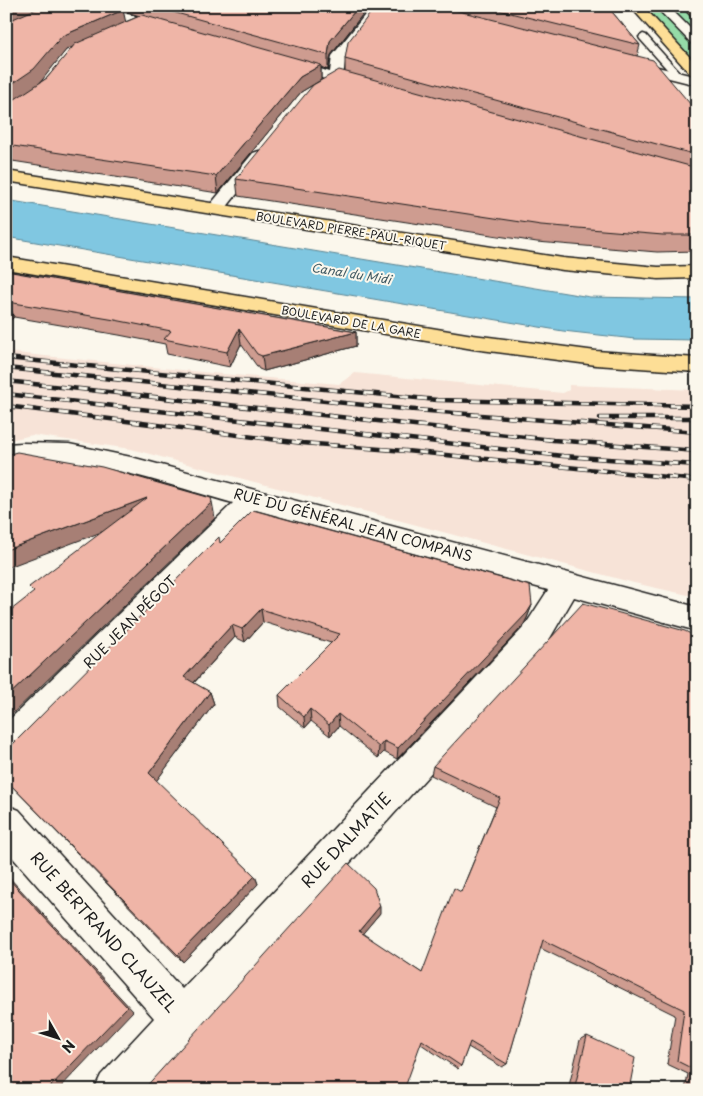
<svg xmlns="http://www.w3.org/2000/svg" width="703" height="1096" viewBox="0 0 703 1096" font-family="'Playpen Sans',sans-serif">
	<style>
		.built { fill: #f7e3d7 }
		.green { fill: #95dba8; stroke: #587c62 }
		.water { fill: #80c7e1; stroke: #588392 }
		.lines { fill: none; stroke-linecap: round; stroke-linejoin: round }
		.service-casing { stroke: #1c1c1c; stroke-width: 3 }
		.pedestrian-casing { stroke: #1c1c1c; stroke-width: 3 }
		.minor-casing { stroke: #1c1c1c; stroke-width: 3 }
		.primary-casing { stroke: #1c1c1c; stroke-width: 3 }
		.service { fill: #fbf7ec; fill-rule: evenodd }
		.pedestrian { fill: #fbf7ec; fill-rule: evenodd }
		.minor { fill: #fbf7ec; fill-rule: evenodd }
		.primary { fill: #fdde96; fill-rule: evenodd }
		.rail-casing { stroke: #1c1c1c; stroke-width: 4.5 }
		.rail { stroke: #fbf7ec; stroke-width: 3; stroke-dasharray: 9; stroke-linecap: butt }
		.wall { fill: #ce9c90; stroke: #1c1c1c; fill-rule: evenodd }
		.shaded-wall { fill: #a77f75; stroke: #1c1c1c }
		.building { fill: #efb5a7; stroke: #1c1c1c }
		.labels { text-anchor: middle; stroke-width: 4; stroke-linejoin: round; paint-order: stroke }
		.far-street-label { font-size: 11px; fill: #1c1c1c; stroke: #fbf7ec }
		.far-water-label { font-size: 12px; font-style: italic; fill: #3f5861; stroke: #fbf7ec }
		.street-label { font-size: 14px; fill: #1c1c1c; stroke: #fbf7ec }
		.near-street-label { font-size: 16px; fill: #1c1c1c; stroke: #fbf7ec }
	</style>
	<rect width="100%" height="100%" fill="#fbf7ec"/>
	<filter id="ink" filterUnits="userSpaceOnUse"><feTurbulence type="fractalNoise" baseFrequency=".02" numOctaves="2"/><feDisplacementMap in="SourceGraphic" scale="10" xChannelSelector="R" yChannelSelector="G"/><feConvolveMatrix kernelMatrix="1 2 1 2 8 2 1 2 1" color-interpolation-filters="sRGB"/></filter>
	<g filter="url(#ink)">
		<path class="built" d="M6,352L211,373L339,384L355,373L563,393L569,390V385L697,390V597L634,583L131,449L32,435L6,441Z"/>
		<path class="green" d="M643,6H681L697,22V64Z"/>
		<path class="water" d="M6,200L590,297L697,299V340L635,339L563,331L6,237Z"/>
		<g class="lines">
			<g class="service-casing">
				<path id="service" d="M643,34L646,35L680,73V77H674L640,39L639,37Z"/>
			</g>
			<g class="pedestrian-casing">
				<path id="pedestrian" d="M655,6H668L697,35V46L693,45Z"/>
			</g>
			<g class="minor-casing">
				<g id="minor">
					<path d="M78,6H98L173,26L175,29L169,33L80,8Z"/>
					<path d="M372,6H384L346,56L343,76L368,84L370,87L368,90L363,91L280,65L278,62L285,58L330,72L332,56Z"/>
					<path d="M626,59L697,77V85L621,66L619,63L621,60Z"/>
					<path d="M259,151L265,153L267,156L222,213L216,214L210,213L207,209L210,205L253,153Z"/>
					<path d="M22,443L69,444L131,457L697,607V631L574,597L546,645L145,1090H94L101,1075L154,1018L6,850V805L19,810L182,989L524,627L548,590L256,510L250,519L18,757L6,762V723L233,503C160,483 83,453 6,462V444Z"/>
				</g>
			</g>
			<g class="primary-casing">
				<g id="primary">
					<path d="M630,6H643L697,65V77L692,76Z"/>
					<path d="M682,6H695L697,8V19L693,18Z"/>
					<path d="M6,171L563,258L658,267L697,266V278L658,279L563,270L6,181Z"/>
					<path d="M6,257L473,335L596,351L697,358V372L596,365L473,349L6,269Z"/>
				</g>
			</g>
			<use href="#service" class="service"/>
			<use href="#pedestrian" class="pedestrian"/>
			<use href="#minor" class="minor"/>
			<use href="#primary" class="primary"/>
			<g class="rail-casing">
				<g id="rail">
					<path d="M6,358L437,400L697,406"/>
					<path d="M6,368L403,409L697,432"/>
					<path d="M6,381L553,440L697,451"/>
					<path d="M6,394L563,456L697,465"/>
					<path d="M6,406L302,443L406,451L697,480"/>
					<path d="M600,418H697"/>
				</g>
			</g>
			<use href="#rail" class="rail"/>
		</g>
		<g class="wall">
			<path d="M6,6H369L331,55L328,70L321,67V80L301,92L218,193L6,160ZM123,11L140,16L125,22ZM73,47L47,78L39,83L66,50Z"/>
			<path d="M376,6H607L640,45L637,56L697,112V251L657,252L537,242L238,196L236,179L345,72V59Z"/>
			<path d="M6,271L356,332V346L264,371L259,369L241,344L230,367L167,354L165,344L119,335L14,317L6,324Z"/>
			<path d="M220,543L532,605L527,618L523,626L397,759L384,752L378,758L339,726L330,736L311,721L305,728L280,707L279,695L331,643L263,622L245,642L235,637L194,683L210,692L214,704L156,781L255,876L258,884L183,962L6,780L10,747Z"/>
			<path d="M697,637V1090H685L688,1074L667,1064L675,1015L540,948L507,1064L502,1067L468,1047L461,1066L458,1069L421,1044L143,1090L380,913L362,934L422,973L461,892L496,807L431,775L433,766Z"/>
			<path d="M587,1036L629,1090H568L580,1040Z"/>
		</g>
		<g class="shaded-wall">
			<path d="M14,6H51L6,25V10Z"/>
			<path d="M359,6H369L331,55L328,70V55L330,41Z"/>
			<path d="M123,10L126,23L66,50L39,84L6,107V88L62,36Z"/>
			<path d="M321,65V80L301,92L218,193L216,176L300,77Z"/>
			<path d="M8,302L14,317L6,324V304Z"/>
			<path d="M239,329L241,344L230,367L227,352Z"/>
			<path d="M356,332V346L264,371L262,356Z"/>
			<path d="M147,498L152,513L6,568V550Z"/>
			<path d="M212,502L215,518L6,720V698Z"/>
			<path d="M532,605L527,618L523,626L397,759L398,748Z"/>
			<path d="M261,609L263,622L245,642L242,629Z"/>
			<path d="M232,625L235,637L188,689L184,677Z"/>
			<path d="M210,692L214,704L154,784L149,773Z"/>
			<path d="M310,709L311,721L305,728L304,717Z"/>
			<path d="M338,714L339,726L330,736L329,725Z"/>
			<path d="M384,741V752L378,758L379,747Z"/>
			<path d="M6,874L133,1011L58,1090H47Z"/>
			<path d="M255,876L258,884L183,962L178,955Z"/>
			<path d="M380,906V913L359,938V931Z"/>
		</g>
		<g class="building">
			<path d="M6,6H14L6,10Z"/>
			<path d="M43,6H111L123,10L62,36L34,69L6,88V22Z"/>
			<path d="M151,6H359L330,41L328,55Z"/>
			<path d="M376,6H439L653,60L697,112V155L345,59L348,42Z"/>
			<path d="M482,6H607L640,45Z"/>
			<path d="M142,15L321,65L300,77L216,176L6,145V105L47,78L75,44Z"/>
			<path d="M339,70L697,168V235H663L541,225L236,179L313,85Z"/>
			<path d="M6,271L356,332L262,356L257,354L239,329L227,352L164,339L171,331L115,320L8,302L6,304Z"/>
			<path d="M17,452L102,467L211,498L212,502L6,698V614L34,592L29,587L147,498L6,550V455Z"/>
			<path d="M253,510L530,586L532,605L527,613L398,748L384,741L379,747L338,714L329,725L310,709L304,717L279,695L340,634L261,609L242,629L232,625L184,677L210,692L149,773L255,876L178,955L6,780V749L10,747L219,537L220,543Z"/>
			<path d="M583,603L685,631L697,637V1071L677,1061L684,1010L543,940L507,1064L470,1042L461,1066L422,1040L404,1090H143L348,863L374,888L380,906L359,931L422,973L454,888L461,892L500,798L433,766Z"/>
			<path d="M6,876L127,1007L47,1090H6Z"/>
			<path d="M587,1036L635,1058L629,1090H574Z"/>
		</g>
	</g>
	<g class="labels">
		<g class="far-street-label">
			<text transform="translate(351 231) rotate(9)" y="4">BOULEVARD PIERRE-PAUL-RIQUET</text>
			<text transform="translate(351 322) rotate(10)" y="4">BOULEVARD DE LA GARE</text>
		</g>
		<g class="far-water-label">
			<text transform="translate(351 274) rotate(9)" y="4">Canal du Midi</text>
		</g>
		<g class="street-label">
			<text transform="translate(353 525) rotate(15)" y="5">RUE DU GÉNÉRAL JEAN COMPANS</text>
			<text transform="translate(130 622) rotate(-45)" y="5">RUE JEAN PÉGOT</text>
		</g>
		<g class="near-street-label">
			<text transform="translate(346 840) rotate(-47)" y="6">RUE DALMATIE</text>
			<text transform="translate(104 932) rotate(48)" y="6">RUE BERTRAND CLAUZEL</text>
		</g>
	</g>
	<rect width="703" height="1096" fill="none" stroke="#fbf7ec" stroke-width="25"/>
	<rect x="12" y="12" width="678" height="1071" fill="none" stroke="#1c1c1c" stroke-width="2" filter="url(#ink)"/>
	<g transform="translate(58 1038) rotate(129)" stroke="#fbf7ec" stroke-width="4" paint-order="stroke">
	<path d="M0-4L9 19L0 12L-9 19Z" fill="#1c1c1c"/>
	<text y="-8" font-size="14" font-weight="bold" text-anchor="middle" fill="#1c1c1c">N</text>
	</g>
</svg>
